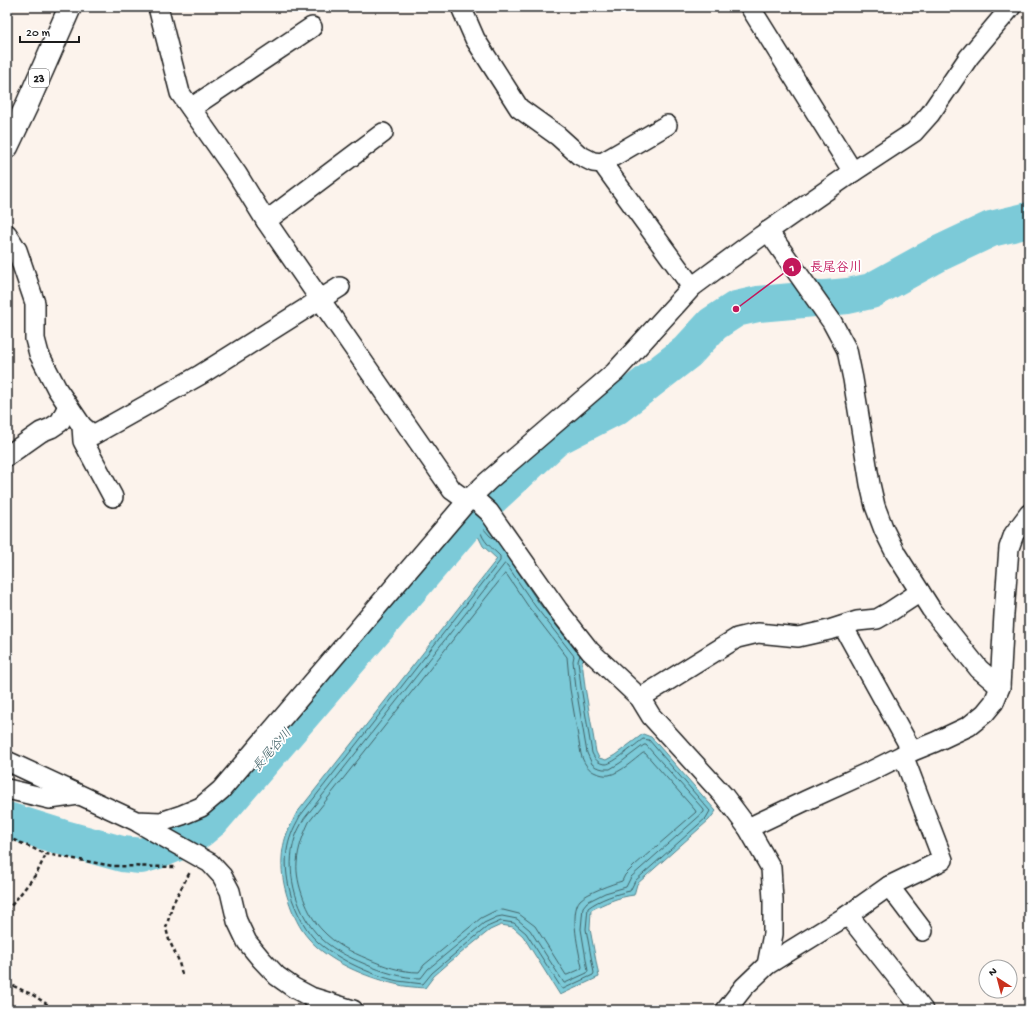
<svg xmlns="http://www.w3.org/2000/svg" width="1036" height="1017" viewBox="0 0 1036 1017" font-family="'Gochi Hand','Klee One',sans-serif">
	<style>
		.water { fill: #7bcad8; stroke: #55848d }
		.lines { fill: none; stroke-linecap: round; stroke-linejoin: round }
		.shore { stroke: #426267; stroke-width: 1 }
		.river { stroke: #7bcad8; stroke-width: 36 }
		.street-casing { stroke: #1c1c1c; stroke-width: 22 }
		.primary-casing { stroke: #1c1c1c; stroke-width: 25 }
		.path { stroke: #1c1c1c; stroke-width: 2.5; stroke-dasharray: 4 3; stroke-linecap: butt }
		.street { stroke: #fff; stroke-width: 19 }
		.primary { stroke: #fff; stroke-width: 22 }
		.labels { text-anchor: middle; stroke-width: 3.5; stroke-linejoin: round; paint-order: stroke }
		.shield { fill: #fff; stroke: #606060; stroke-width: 1 }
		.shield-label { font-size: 11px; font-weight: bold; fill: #1c1c1c }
		.water-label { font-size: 13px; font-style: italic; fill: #426267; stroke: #fff }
		.leader { fill: none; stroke: #c2185b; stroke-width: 1.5 }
		.callout-dot { fill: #c2185b; stroke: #fff; stroke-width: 1.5 }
		.mark-label { font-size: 12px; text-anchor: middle; font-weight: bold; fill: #fff }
		.callout-label { font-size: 13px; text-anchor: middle; font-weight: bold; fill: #c2185b; stroke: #fff; stroke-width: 3.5; stroke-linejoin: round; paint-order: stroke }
	</style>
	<rect width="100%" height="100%" fill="#fcf3ec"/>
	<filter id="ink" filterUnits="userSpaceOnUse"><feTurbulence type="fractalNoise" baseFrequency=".025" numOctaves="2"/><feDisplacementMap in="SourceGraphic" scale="8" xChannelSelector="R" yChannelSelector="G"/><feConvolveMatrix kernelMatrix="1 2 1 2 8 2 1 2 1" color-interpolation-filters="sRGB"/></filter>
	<g filter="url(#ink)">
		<path class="water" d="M472,513L480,517L586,657L582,661L585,687L596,752L599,758L606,760L615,755L643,734L651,737L716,811L709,820L637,884L634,895C618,897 605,903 591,910L590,929L599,977L560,995L523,936L513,927L501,925L490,930L450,962L434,976L425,988C415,987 405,987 395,984C366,977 329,962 309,939C299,928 293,914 288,899C281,878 279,855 287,833C290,827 293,820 296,814L497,559L483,546L475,530L466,520Z"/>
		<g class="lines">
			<g class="shore">
				<path d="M495,539L490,536L483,528L480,529C482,541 492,548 500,556V561L300,816C297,822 293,829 291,835C283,856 286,878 292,899C297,912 303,925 312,936C329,956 373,976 398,981C406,982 415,983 423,984L432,973L487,927L501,921L514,923L526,933L562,989H563L593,975L594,973L586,929L588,908C600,899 616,894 630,891L635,881L706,818L710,811L649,740L643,739C636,744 613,764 606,764C598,764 595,759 592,753L581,687L578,661L580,655"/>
				<path d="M510,560L539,603L576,651"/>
				<path d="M505,564L507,565L535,606L574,656L573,661L576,688L587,753L592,764L596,767L603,769H610L620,763L644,745H646L704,810V812L631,877L626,887L605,893L587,902L583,907L581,929L588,971L587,973L565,983H564L530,930L517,919L502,916L497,917L484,923L428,969L421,978C402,978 383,972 365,964C348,957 329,948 316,933C295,909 285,869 295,838C297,831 301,825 304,819Z"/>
				<path d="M505,574L507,575L530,609L567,657L570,689L581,754C583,762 588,770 596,773C600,774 604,776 609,775C620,773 634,760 643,753H645L695,810L696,812L635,865L625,875L622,881C612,884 587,893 580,900C569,913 579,952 582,967L581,969L567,975H566L535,926L519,914L503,910L495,911L481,918L424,965L419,972C401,972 384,966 368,959C351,952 335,944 322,930C308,916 295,882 297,863C298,848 303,835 309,822L504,575Z"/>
			</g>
			<g class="river">
				<path d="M491,498L556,438L616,407L687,352L713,324L736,309L758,304L848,296L871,291L938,254L991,229L1029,220"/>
				<path d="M7,820L61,837L122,854L141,856L158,851L187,839L200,830L212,820L458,533L474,514"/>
			</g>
			<g class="street-casing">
				<g id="street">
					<path d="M158,7L180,93L237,174L266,221L386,395L452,490L459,495L479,503L489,512L558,610L590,651L640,698L651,716L724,796L748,828L807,800L871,771L903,755L935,742L969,726L985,713L994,702L1000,687L1004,614L1009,548L1014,534L1029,514"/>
					<path d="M461,7L475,39L519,108L558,136L579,155L593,162L602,163L692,287"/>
					<path d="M750,7L853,172"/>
					<path d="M191,108L312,27"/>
					<path d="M602,163L667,125"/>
					<path d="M266,221L383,133"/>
					<path d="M768,231L832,322L847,350L853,379L870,484L875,506L884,530L896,554L931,609L979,669L1000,687"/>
					<path d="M7,234L17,250L35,303V339L39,354L57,389L82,426L93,435L200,375L340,287"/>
					<path d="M82,426L83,441L113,497"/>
					<path d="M7,456L41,432L51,428L60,422L68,406"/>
					<path d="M843,626L912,751"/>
					<path d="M640,698L737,638L758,633L798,637L829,630L857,621L877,619L891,611L920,592"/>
					<path d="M7,761L136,821L161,822L182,815L201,807L221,790L469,499L488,481L615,372L692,287L761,236L853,172L914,132L930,114L969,57L1011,7"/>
					<path d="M7,789L50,799L78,795"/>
					<path d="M139,823L210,863L222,876L230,891L237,921L247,942L261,959L277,976L294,988L311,997L353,1010"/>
					<path d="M889,886L923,931"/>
					<path d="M848,915L923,1010"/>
					<path d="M767,965L848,915L889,886L943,860L903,755"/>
					<path d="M726,1010L744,987L767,965L773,934V900L771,868L748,828"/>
				</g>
			</g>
			<g class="primary-casing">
				<path id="primary" d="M7,147L26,107L70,7"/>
			</g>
			<g class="path">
				<path d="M7,837L46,854L113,866L176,867"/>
				<path d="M7,911L37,873L46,854"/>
				<path d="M182,974L178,959L169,940L166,928L173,903L190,872"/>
				<path d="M7,983L33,995L53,1008L58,1010"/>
			</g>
			<use href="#street" class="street"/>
			<use href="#primary" class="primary"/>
		</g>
	</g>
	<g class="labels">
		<rect class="shield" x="29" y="69" width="20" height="18" rx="3"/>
		<g class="shield-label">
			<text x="39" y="82">23</text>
		</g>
		<g class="water-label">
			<text transform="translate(271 749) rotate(-49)" y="5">長尾谷川</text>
		</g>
	</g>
	<path class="leader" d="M736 309L792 267"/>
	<g class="callout-dot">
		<circle cx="736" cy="309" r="4"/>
		<circle cx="792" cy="267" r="10"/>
	</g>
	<g class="mark-label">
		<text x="792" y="271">1</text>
	</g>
	<g class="callout-label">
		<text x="836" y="271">長尾谷川</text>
	</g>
	<rect width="1036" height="1017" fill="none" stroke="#fff" stroke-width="24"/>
	<rect x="12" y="12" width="1012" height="993" fill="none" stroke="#1c1c1c" stroke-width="1.5" filter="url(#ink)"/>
	<g transform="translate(998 979) rotate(324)"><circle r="19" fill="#ffffff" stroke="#a4a4a4"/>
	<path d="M0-3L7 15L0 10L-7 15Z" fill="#c8321e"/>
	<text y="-6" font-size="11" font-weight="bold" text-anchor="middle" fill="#1c1c1c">N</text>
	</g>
	<path d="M20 36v6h59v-6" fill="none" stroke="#1c1c1c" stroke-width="2"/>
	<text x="26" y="36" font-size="12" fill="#1c1c1c" stroke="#ffffff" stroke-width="3" paint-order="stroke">20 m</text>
</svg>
